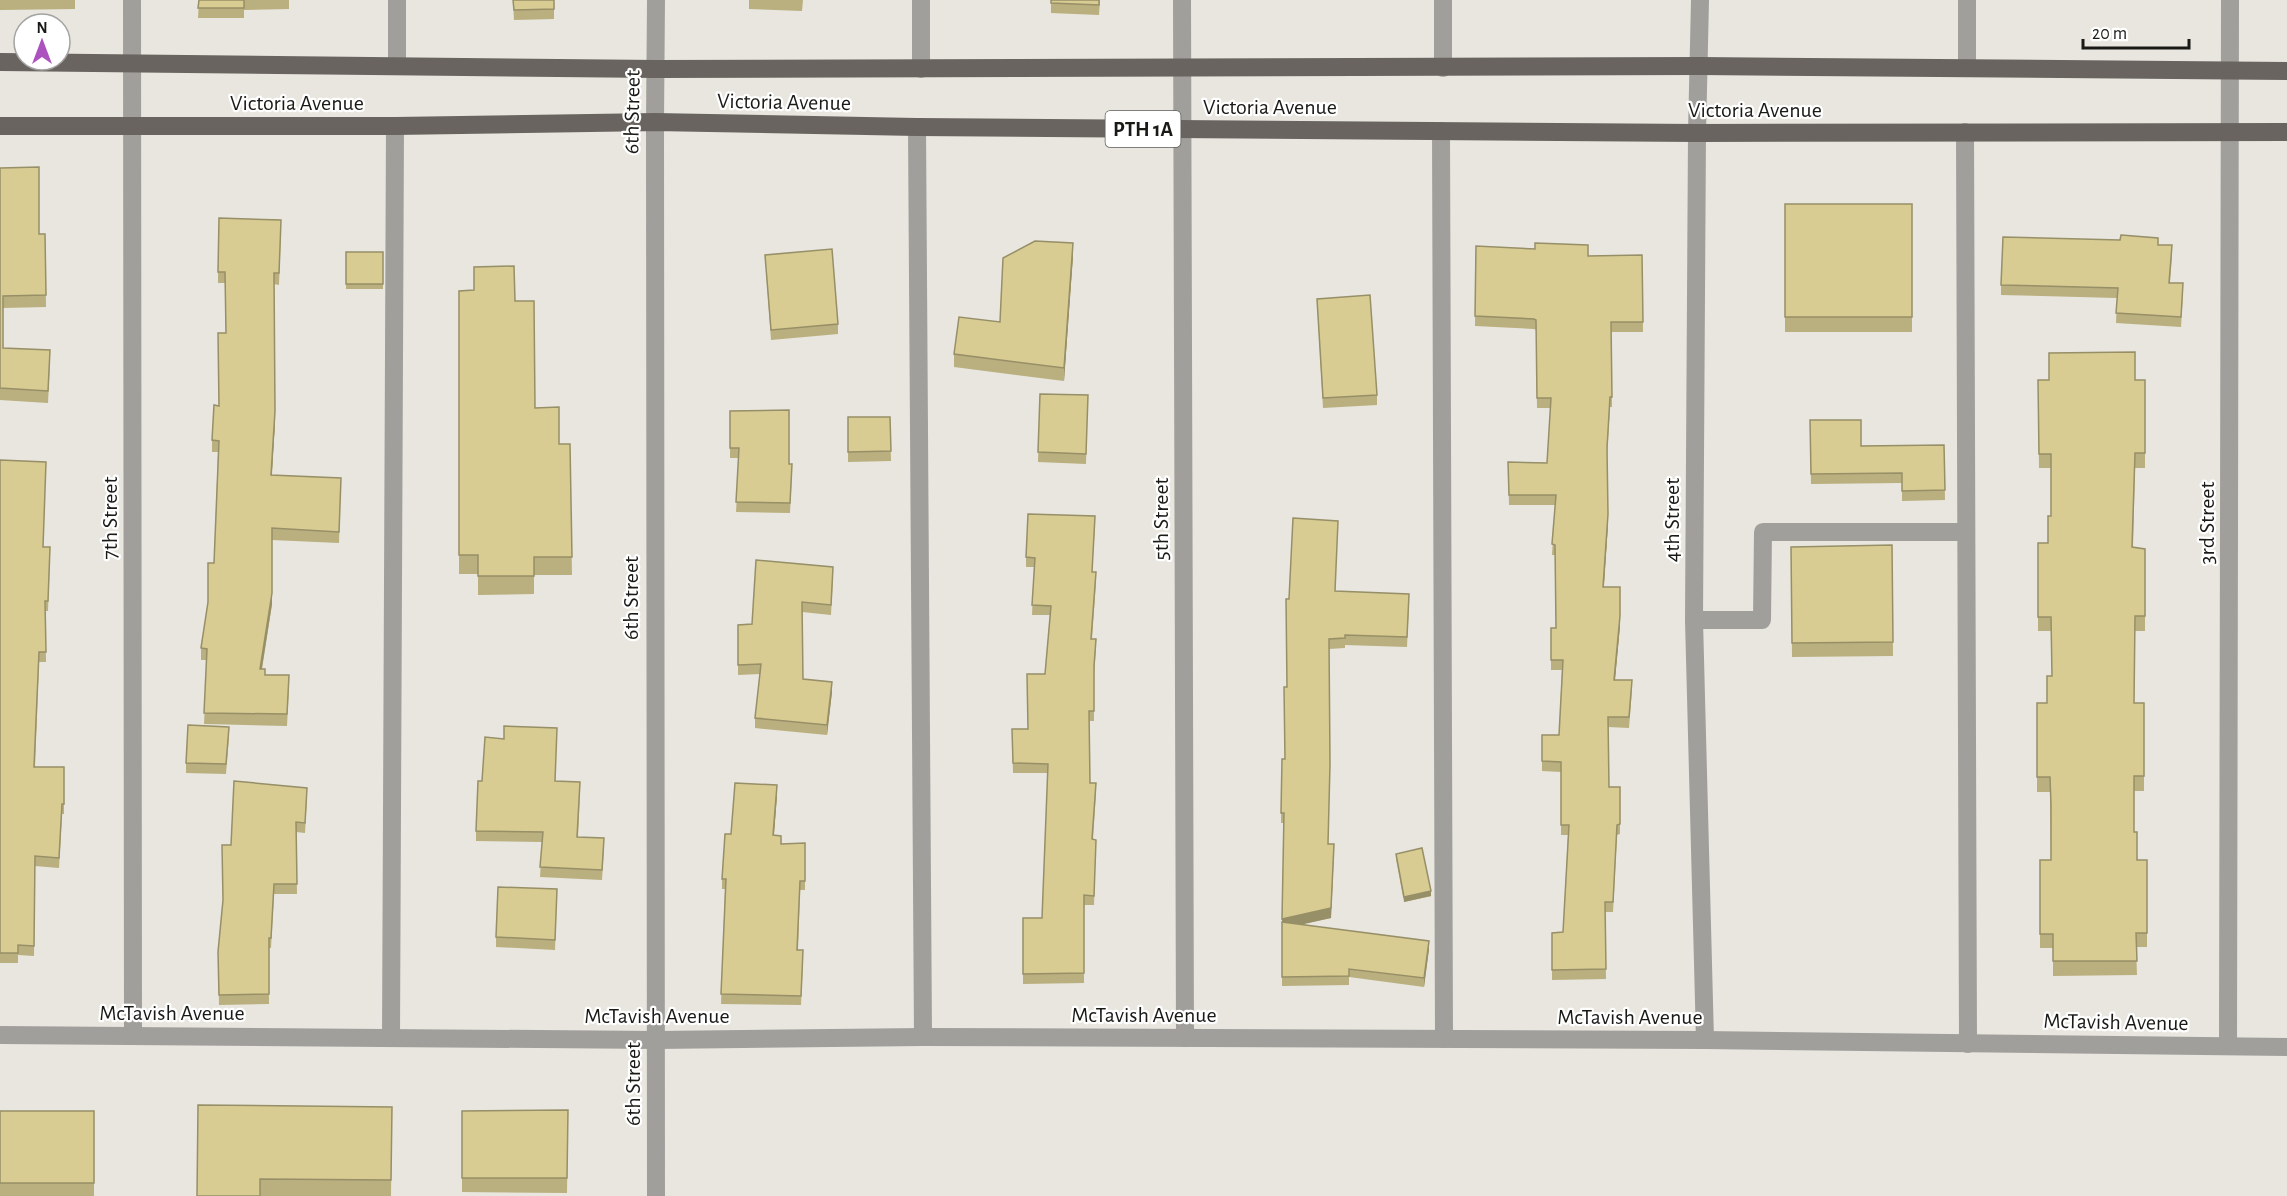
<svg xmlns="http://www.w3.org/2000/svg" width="2287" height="1196" viewBox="0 0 2287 1196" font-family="'Alegreya Sans',sans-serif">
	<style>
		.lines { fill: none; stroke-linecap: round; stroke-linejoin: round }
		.service { stroke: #a19f9c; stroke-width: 18 }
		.minor { stroke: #a19f9c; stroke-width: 18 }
		.tertiary { stroke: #a19f9c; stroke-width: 18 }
		.primary { stroke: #696460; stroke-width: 18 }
		.wall { fill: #baaf7e }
		.shaded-wall { fill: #978f67 }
		.building { fill: #d8cc93; stroke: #978f67; stroke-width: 1.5 }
		.labels { text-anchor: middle; stroke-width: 4.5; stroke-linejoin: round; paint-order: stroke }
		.shield { fill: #fff; stroke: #5e5e5c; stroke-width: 1.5 }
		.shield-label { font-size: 21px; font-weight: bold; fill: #191916 }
		.street-label { font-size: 22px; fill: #191916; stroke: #fff }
	</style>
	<rect width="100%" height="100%" fill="#e8e6de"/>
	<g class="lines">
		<g class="service">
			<path d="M397,0V66"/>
			<path d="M921,0V69"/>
			<path d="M1443,0V68"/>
			<path d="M1967,68V0"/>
			<path d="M917,127L923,1037"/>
			<path d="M1441,131L1444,1039"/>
			<path d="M1965,132L1968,1044"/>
			<path d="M1694,620H1762L1763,532H1965"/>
			<path d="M391,1038L395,126"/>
		</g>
		<g class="minor">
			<path d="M132,0L133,1036"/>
			<path d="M1182,0L1185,1038"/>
			<path d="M1700,0L1697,133L1694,620L1705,1040"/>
			<path d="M655,122L656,1196"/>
			<path d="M0,1035L657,1040L923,1037L1705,1040L2287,1047"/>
			<path d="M2228,1046L2230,0"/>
		</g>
		<path class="tertiary" d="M655,122L656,0"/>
		<g class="primary">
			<path d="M0,62L656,69L1700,66L2287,71"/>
			<path d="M0,126H395L655,122L917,127L1697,133L2287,132"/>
		</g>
	</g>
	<g class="wall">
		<path d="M0,0H75V9L0,10Z"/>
		<path d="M199,0H289V9L244,10V18H198Z"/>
		<path d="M513,0H554V19L514,20Z"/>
		<path d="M749,0H803L802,11L749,9Z"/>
		<path d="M1051,0H1100L1099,15L1051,13Z"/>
		<path d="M0,168L39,234H45L46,307L3,308V348L50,362L48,403L0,400Z"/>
		<rect x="1785" y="204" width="127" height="128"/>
		<path d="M281,231L279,285L274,284L275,422L272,475L341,478L339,543L272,540V604L262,669L265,675L289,686L287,726L204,724L207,660H201V648L214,563L218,452H212V440L219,406L226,333L225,283H218V272Z"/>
		<path d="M2158,245L2172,255L2170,283L2183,293L2181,327L2116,323L2117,298L2001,295V285Z"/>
		<path d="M1476,246L1588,256L1642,255L1643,332H1611L1612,407H1610L1607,457L1608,524L1604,587L1620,626L1615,680L1632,690L1629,728L1608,727L1609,787H1620V834L1617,835L1613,912H1605L1606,979L1552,980V933L1563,932L1568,835H1561V772L1542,771V735H1559L1562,670H1551V628H1556L1555,555H1552L1555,505H1509L1508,462L1547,463L1551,408H1537L1536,330L1534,329L1475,326Z"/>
		<rect x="346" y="252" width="37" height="37"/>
		<path d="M765,255L838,324V334L771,340Z"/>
		<path d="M1073,256L1064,381L954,367V354L1000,322Z"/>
		<path d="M459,291L515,301L535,408L559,444H570L572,575H534V594L478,595V574H459Z"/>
		<path d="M1317,299L1377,395V405L1323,408Z"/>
		<path d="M2038,380H2145V468H2135L2133,547L2145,549V631H2135L2134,703H2144V791H2134V832L2147,933V947H2136L2137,975L2053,976V948H2040V860H2051L2050,792H2037V703H2047L2052,676L2051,631H2038V543H2048L2051,516V468H2039Z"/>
		<path d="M1040,394L1088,395L1086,464L1038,462Z"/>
		<path d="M730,411L789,464L792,474L790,513L736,512L739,458H730Z"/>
		<path d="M848,417H890L891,461L848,462Z"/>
		<path d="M1810,420L1861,446L1944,445L1945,500L1902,501V483L1811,484Z"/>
		<path d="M0,460L43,547L50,557L48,611H45L46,662H39L35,767H64V814H62L59,868L35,866L34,956L18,955V963H0Z"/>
		<path d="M1095,526L1092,572L1096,582L1092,639L1096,649L1094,675V721H1089L1090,783L1096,793L1093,839L1096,840L1094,905H1084V983L1023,984V918H1042L1048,773H1013L1012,729H1028L1045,674L1050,615H1032L1034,567H1026V557Z"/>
		<path d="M1892,545L1893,656L1792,657L1791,547Z"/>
		<path d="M833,577L831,615L802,612L803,679L832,692L827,735L755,728V718L760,674L738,675V625L752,624Z"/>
		<path d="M1336,591L1409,604L1407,647L1345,645V648L1329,649L1328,844L1334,854L1331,918L1302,924L1429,949L1424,987L1349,977V985L1282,986V919L1284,823H1281V813L1285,759L1287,687Z"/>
		<path d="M229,737L226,774L186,773V763Z"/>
		<path d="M556,781L580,792L578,837L604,848L602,880L540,877L542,842L476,841V831Z"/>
		<path d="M777,795L774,836L781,844L805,843V890H800L798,950L803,960L801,1005L721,1004L725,889H722V879L731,834Z"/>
		<path d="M307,798L305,833L296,832L297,894H274L271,948H269V1004L219,1005L218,952L231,845Z"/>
		<path d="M1396,854L1431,896L1404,902L1396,859Z"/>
		<path d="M557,889L555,950L496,947V937Z"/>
		<path d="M392,1107L391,1196H197Z"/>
		<path d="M568,1110L567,1193L462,1192V1111Z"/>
		<rect x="0" y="1111" width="94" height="85"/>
	</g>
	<g class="shaded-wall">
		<path d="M1073,243V256L1064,381V368Z"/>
		<path d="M275,411V422L271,486V475Z"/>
		<path d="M1608,514V524L1603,597V587Z"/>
		<path d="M272,593V604L260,680V669Z"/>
		<path d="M1620,616V626L1614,690V680Z"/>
		<path d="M832,682V692L827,735V725Z"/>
		<path d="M777,785V795L773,845V835Z"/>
		<path d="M1334,844L1331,918L1282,929V919Z"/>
		<path d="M1431,891V896L1404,902V897Z"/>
		<path d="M1429,941V949L1424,987V978Z"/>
	</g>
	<g class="building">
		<path d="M199,0H244V8H198Z"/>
		<path d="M513,0H554V9L514,10Z"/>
		<path d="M1051,0H1099V5L1051,3Z"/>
		<path d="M39,167V234H45L46,295L3,296V348L50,350L48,391L0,388V168Z"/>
		<rect x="1785" y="204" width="127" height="113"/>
		<path d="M219,218L281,220L279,273H274L275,411L271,475L341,478L339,532L272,528V593L260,669H265V675H289L287,714L204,713L207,649L201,648L208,602V563H214L219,441L212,440L214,405L219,406L218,333H226L225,272H218Z"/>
		<path d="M2121,235L2158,238V245H2172L2169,283H2183L2181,317L2116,313L2118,288L2001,285L2003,237L2120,240Z"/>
		<path d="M1035,241L1073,243L1064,368L954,354L959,317L1000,322L1003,258Z"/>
		<path d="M1535,243L1588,245V256L1642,255L1643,322H1611L1612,397H1610L1607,448L1608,514L1603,587H1620V616L1614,680H1632L1629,717H1608L1609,787H1620V824L1617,825L1613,902H1605L1606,969L1552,970V933L1563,932L1569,825H1561V762L1542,761V735H1559L1563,660H1551V628H1556L1555,545L1552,544L1556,495H1509L1508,462L1547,463L1551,398H1537L1536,320L1534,319L1475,316L1476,246L1535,249Z"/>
		<path d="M832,249L838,324L771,330L765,255Z"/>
		<rect x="346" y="252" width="37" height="32"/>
		<path d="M514,266L515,301H534L535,408L559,407V444H570L572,557H534V576H478V555H459V291L474,290V267Z"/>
		<path d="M1370,295L1377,395L1323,398L1317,299Z"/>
		<path d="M2135,352V380H2145V453H2135L2132,547L2145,549V616H2135L2134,703H2144V776H2134V832H2137V860H2147V933H2136L2137,961H2053V934H2040V860H2051V805L2050,777H2037V703H2047V676H2052L2051,617H2038V543H2048V516H2051V454H2039L2038,380H2049V353Z"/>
		<path d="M1040,394L1088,395L1086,454L1038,452Z"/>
		<path d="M789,410V464H792L790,503L736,502L739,448H730V411Z"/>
		<path d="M848,417H890L891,451L848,452Z"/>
		<path d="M1810,420H1861V446L1944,445L1945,490L1902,491V473L1811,474Z"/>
		<path d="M0,460L46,462L43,547H50L48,601H45L46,652H39L34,767H64V804H62L59,858L35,856L34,946L18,945V953H0Z"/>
		<path d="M1028,514L1095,516L1092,572H1096L1091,639H1096L1094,666V711H1089L1090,783H1096L1092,839L1096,840L1094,896L1084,895V973L1023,974V918H1042L1048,764L1013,763L1012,729H1028L1027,674H1045L1051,606L1032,605L1035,558L1026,557Z"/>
		<path d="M1293,518L1338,521L1335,591L1409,594L1407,637L1345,635V638L1329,639L1330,764L1328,844H1334L1331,908L1282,919L1284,813H1281L1282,759H1285L1284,687H1287L1286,599H1289Z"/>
		<path d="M1892,545L1893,642L1792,643L1791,547Z"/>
		<path d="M756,560L833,567L831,605L802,602L803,679L832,682L827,725L755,718L761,664L738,665V625L752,624Z"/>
		<path d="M188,725L229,727L226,764L186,763Z"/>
		<path d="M504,726L557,728L555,781L580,782L577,837L604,838L602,870L540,867L543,832L476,831L478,781H482L485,737L504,739Z"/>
		<path d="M234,781L307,788L305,823L296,822L297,884H274L271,938H269V994L219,995L218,952L223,900L222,845H231Z"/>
		<path d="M735,783L777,785L773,835L781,836V844L805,843V881H800L797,950H803L801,996L721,994L726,879H722L725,834H731Z"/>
		<path d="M1422,848L1431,891L1404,897L1396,854Z"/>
		<path d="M498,887L557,889L555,940L496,937Z"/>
		<path d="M1282,922L1429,941L1424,978L1349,969V976L1282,977Z"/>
		<path d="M198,1105L392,1107L391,1180L260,1179V1196H197Z"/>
		<path d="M568,1110L567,1178H462V1111Z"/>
		<rect x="0" y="1111" width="94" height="72"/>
	</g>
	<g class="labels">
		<rect class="shield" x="1105.5" y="111" width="75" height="36" rx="4.5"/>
		<g class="shield-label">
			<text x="1143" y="136">PTH 1A</text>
		</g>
		<g class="street-label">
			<text transform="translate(784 101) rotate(1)" y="8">Victoria Avenue</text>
			<text x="297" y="110">Victoria Avenue</text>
			<text x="1270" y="114">Victoria Avenue</text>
			<text x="1755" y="117">Victoria Avenue</text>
			<text transform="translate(631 112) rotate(-89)" y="8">6th Street</text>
			<text transform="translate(109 518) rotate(-90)" y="8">7th Street</text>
			<text transform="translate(1160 519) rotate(-90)" y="8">5th Street</text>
			<text transform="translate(1671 520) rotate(-90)" y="8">4th Street</text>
			<text transform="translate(2206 523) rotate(-90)" y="8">3rd Street</text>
			<text transform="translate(630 598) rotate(-90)" y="8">6th Street</text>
			<text x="172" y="1020">McTavish Avenue</text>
			<text x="1144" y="1022">McTavish Avenue</text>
			<text x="657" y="1023">McTavish Avenue</text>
			<text x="1630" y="1024">McTavish Avenue</text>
			<text transform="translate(2116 1021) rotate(1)" y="8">McTavish Avenue</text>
			<text transform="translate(632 1084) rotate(-90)" y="8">6th Street</text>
		</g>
	</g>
	<g transform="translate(42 42)"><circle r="28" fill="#ffffff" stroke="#a3a3a2" stroke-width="1.5"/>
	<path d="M0-4.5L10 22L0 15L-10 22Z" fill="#ac52be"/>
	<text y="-9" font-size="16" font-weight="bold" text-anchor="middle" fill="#191916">N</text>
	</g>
	<path d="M2083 39v9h106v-9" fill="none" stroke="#191916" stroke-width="3"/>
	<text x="2092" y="39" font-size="18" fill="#191916" stroke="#ffffff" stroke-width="4.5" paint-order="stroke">20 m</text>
</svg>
